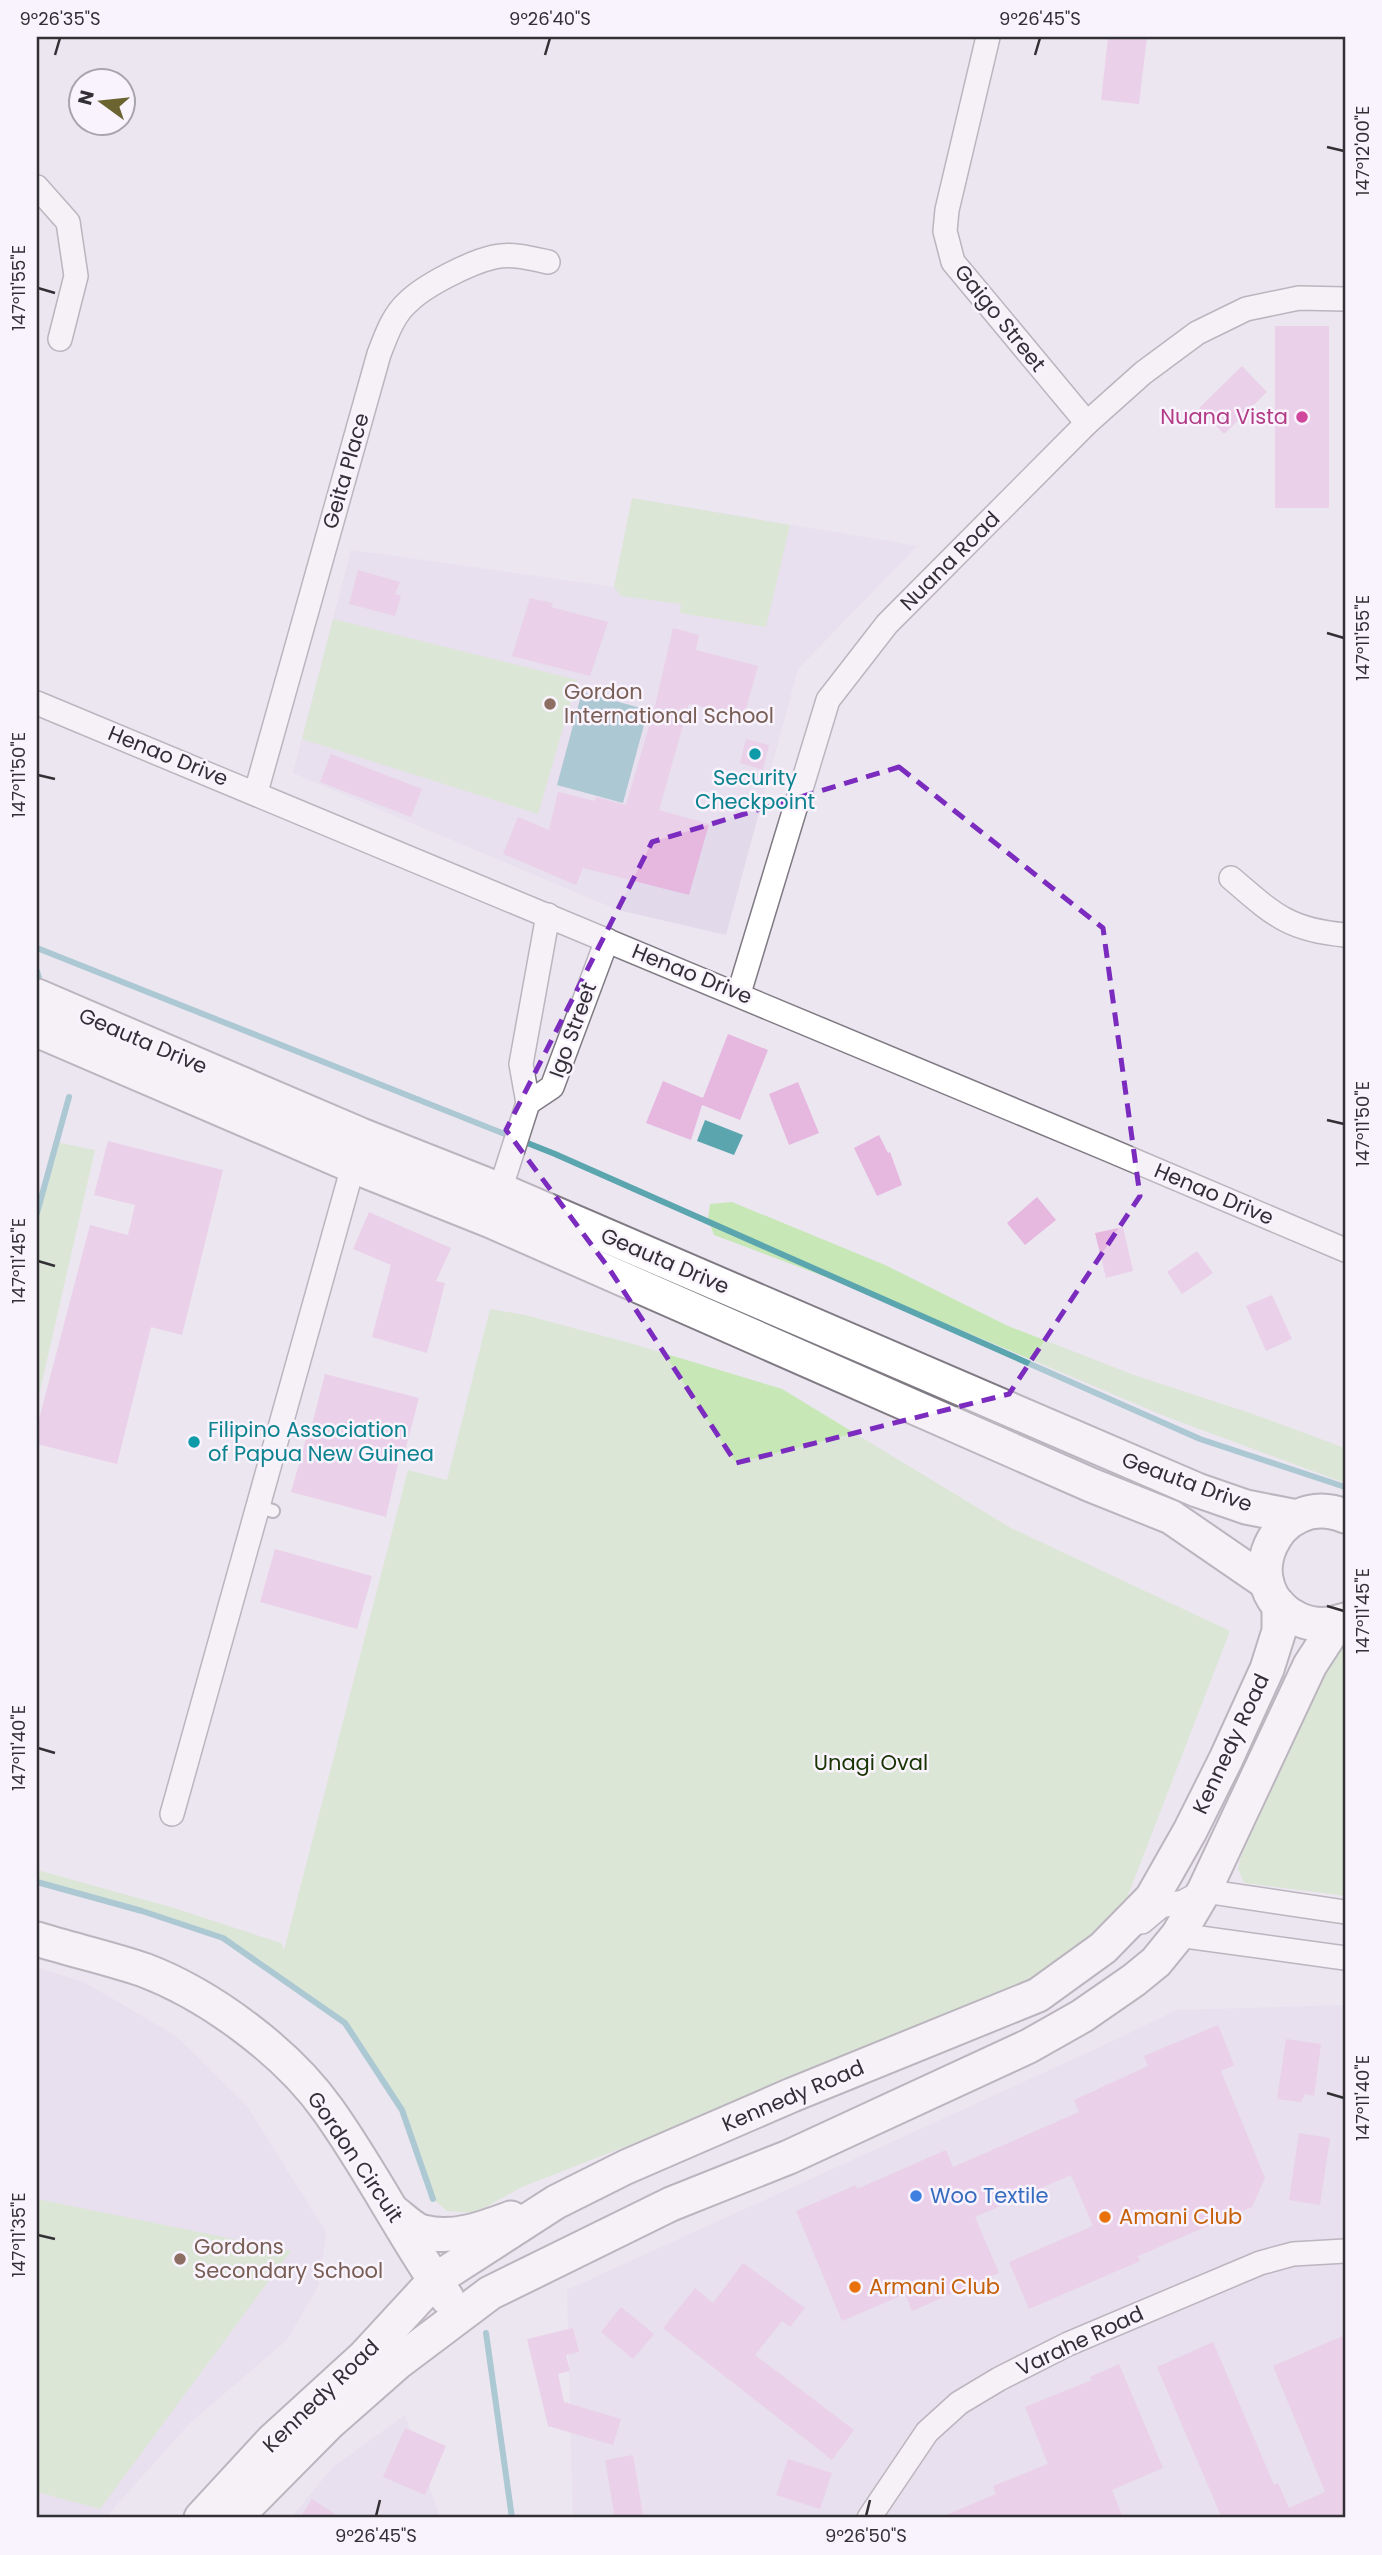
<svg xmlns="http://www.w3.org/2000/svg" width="1382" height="2555" viewBox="0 0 1382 2555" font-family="Poppins,sans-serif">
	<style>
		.built { fill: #e2d9ea }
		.green { fill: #c7e7b6 }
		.water { fill: #5ba5af }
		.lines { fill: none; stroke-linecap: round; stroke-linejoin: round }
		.stream { stroke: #5ba5af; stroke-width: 6 }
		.building { fill: #e6b7df }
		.lane-casing { stroke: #7f7a83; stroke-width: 16 }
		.street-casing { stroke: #7f7a83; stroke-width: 26 }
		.secondary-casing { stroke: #7f7a83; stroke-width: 37 }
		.lane { stroke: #fff; stroke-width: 12 }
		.street { stroke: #fff; stroke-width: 23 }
		.secondary { stroke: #fff; stroke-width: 33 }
		.marked { fill: none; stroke: #7b2cbf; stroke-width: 5; stroke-dasharray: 14 9; stroke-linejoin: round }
		.ticks { fill: none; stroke: #323034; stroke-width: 2.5 }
		.hotel-dot { fill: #d1479c; stroke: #f9f3fe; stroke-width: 2.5 }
		.education-dot { fill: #8d6e63; stroke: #f9f3fe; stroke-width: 2.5 }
		.culture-dot { fill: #0f9aa8; stroke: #f9f3fe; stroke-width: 2.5 }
		.shop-dot { fill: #3f7fe0; stroke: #f9f3fe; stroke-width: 2.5 }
		.food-dot { fill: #e8710a; stroke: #f9f3fe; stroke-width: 2.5 }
		.labels { text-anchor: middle; stroke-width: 5; stroke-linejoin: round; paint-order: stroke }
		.street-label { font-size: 21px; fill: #323034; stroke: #f9f3fe }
		.hotel-label { font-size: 21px; fill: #b23c85; stroke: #f9f3fe; text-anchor: end }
		.education-label { font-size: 21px; fill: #785e54; stroke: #f9f3fe; text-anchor: start }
		.culture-label { font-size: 21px; fill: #0d838f; stroke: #f9f3fe }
		.park-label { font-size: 21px; fill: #173300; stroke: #f9f3fe }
		.shop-label { font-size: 21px; fill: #366cbe; stroke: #f9f3fe; text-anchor: start }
		.food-label { font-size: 21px; fill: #c56008; stroke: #f9f3fe; text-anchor: start }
		.neatline { fill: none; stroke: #323034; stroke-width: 2.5 }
		.ticks-label { font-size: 18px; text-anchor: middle; fill: #323034 }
	</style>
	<rect width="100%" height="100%" fill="#ece6f1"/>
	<g class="built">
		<path d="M632,498L917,546L798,669L726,935L618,910L293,773L351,550L614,587Z"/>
		<path d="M37,1968L84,1982L176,2036L247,2106L326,2232L319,2285L287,2340L189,2424L105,2518H37Z"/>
		<path d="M1345,2005V2518H573L567,2290L1098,2048L1177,2010Z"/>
		<path d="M405,2415L440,2518H291L332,2468Z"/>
	</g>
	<g class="green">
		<path d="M632,498L790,525L766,627L680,613L681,604L621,596L614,587Z"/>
		<path d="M333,619L577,680L538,814L302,739Z"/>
		<path d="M56,1142L95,1150L37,1404V1213Z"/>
		<path d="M732,1202L885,1265L1008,1326L1134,1375L1253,1414L1345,1448V1483L1167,1417L916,1311L714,1235L708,1219L710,1204Z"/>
		<path d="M490,1309L525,1315L637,1345L782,1389L1011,1528L1230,1631L1122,1911L1007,2004L806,2076L522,2187L475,2213L447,2211L433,2199L402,2110L345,2023L223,1938L142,1911L37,1882V1870L171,1907L281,1943L284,1950L408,1470L447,1480Z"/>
		<path d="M1345,1644V1896L1244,1883L1238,1869L1240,1859L1328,1659Z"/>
		<path d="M37,2199L291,2251L100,2509L37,2492Z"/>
	</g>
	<g class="water">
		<path d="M582,692L648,710L623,803L557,785Z"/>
		<path d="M705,1120L743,1135L734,1155L697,1141Z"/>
	</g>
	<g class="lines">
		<g class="stream">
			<path d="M37,948L555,1154L1200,1439L1345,1487"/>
			<path d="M37,971L41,986"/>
			<path d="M37,1213L69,1097"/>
			<path d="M37,1882L142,1911L223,1938L345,2023L402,2110L433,2199"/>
			<path d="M486,2333L512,2518"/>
		</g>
	</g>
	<g class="building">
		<path d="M1108,37H1147L1139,104L1101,100Z"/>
		<rect x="1275" y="326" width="54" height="182"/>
		<path d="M1242,366L1267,392L1224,434L1199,408Z"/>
		<path d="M358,570L400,582L395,594L401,596L395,616L349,604Z"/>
		<path d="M530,598L553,603L551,607L608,622L590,676L512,656Z"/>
		<path d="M673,628L699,635L696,650L758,666L744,716L689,704L659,810L709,824L689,895L583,868L576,885L503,854L518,817L549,830L558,792L595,801L596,797L626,805L655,706Z"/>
		<path d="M746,739L769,745L763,770L740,763Z"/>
		<path d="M331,754L422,789L411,817L320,782Z"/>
		<path d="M728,1034L768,1050L740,1120L702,1105L691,1140L646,1123L663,1081L703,1098Z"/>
		<path d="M798,1082L819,1133L789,1145L769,1094Z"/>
		<path d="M879,1135L888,1153L890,1152L902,1185L877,1196L854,1148Z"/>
		<path d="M108,1141L223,1170L182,1335L151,1327L117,1464L37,1444V1427L90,1225L128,1235L135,1205L94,1195Z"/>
		<path d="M1037,1197L1056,1220L1025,1245L1007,1223Z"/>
		<path d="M369,1212L451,1248L436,1281L445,1283L427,1353L372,1337L391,1265L353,1249Z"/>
		<path d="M1123,1227L1133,1271L1106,1278L1095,1233Z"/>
		<path d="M1197,1251L1213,1273L1182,1294L1167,1272Z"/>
		<path d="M1272,1295L1292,1339L1266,1351L1246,1306Z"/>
		<path d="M325,1374L419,1398L405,1451H401L386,1517L291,1492L306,1439L308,1440Z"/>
		<path d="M275,1549L372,1576L357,1629L260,1602Z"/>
		<path d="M1218,2025L1234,2065L1221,2071L1265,2178L1252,2207L1138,2256L1140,2261L1029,2309L1009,2262L1093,2226L1071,2175L975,2217L999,2273L912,2311L905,2294L842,2321L796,2211L856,2185L857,2189L946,2150L953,2167L1079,2112L1074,2100L1148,2066L1144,2056Z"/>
		<path d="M1286,2039L1321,2044L1314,2096L1305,2094L1301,2102L1277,2099Z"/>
		<path d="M1299,2133L1330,2138L1320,2205L1289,2200Z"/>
		<path d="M743,2263L805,2308L790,2327L782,2321L755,2355L854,2430L832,2460L663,2328L695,2288L713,2303Z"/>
		<path d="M621,2307L654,2334L633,2359L601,2332Z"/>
		<path d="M573,2328L579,2352L566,2355L570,2371L558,2374L564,2402L621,2419L613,2445L548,2426L527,2339Z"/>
		<path d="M1345,2335V2518H1222L1157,2367L1213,2342L1274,2485L1278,2483L1289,2508L1325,2492L1273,2366Z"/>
		<path d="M1119,2364L1163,2468L1112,2490L1123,2518H939L996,2494L993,2486L1048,2464L1025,2407L1092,2380L1090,2377Z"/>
		<path d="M405,2428L446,2446L425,2495L383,2477Z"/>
		<path d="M633,2455L643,2515L615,2518L605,2460Z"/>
		<path d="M788,2459L832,2473L820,2509L776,2495Z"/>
		<path d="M312,2499L341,2518H300Z"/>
	</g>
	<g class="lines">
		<g class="lane-casing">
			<path id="lane" d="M259,1507L273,1511"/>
		</g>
		<g class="street-casing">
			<g id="street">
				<path d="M988,37L947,210L945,231L953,262L1087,423"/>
				<path d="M37,187L68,222L76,276L60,339"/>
				<path d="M37,703C474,882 910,1065 1345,1250"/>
				<path d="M256,792L379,354C386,336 393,315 408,302C425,285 471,262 494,257C512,253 531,258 548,262"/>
				<path d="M1231,878C1273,914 1288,930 1345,935"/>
				<path d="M739,993L828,700L887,624L1087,423L1143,373L1197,333L1246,309L1299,298L1345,299"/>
				<path d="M528,1103L521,1064L548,915"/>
				<path d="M500,1190L528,1103L552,1087L607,940"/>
				<path d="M172,1814L357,1152"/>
				<path d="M1142,1922L1161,1906L1183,1902L1204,1891L1345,1912"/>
				<path d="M1178,1935L1345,1958"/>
				<path d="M869,2518L927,2432L959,2403L999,2379L1068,2344L1260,2263L1293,2254L1345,2251"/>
			</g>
		</g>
		<g class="secondary-casing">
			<g id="secondary">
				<path d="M37,996L361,1135L500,1190L1197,1490L1246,1507L1297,1517"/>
				<path d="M37,1030L353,1166L491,1221L1091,1485L1171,1517L1267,1583"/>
				<path d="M1345,1516C1275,1488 1232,1589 1298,1619C1313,1626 1330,1626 1345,1620"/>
				<path d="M37,1939C72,1950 109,1958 144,1970C210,1995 287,2052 328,2110C371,2170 404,2237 447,2298"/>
				<path d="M395,2213C403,2219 414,2230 423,2232C453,2240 484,2228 511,2218"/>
				<path d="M201,2518L272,2441L364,2357L435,2280L556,2202L626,2167L792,2095L1038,1995L1103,1948L1152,1898L1190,1831L1226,1759L1267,1669L1279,1631V1605"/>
				<path d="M235,2518L330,2422L397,2363L490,2293L671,2204L789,2157L1029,2046L1082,2016L1134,1980L1156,1962L1178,1935L1204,1891L1310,1665L1338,1622"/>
			</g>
		</g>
		<use href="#lane" class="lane"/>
		<use href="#street" class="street"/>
		<use href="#secondary" class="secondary"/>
	</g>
	<path d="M0 0H1382V2555H0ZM899,767L1103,928L1140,1196L1009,1394L736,1463L608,1267L506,1130L652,842Z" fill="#ece6f1" fill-opacity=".55" fill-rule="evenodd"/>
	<path class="marked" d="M899,767L1103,928L1140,1196L1009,1394L736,1463L608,1267L506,1130L652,842Z"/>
	<path class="ticks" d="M55,55L60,38M545,55L550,38M1035,55L1040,38M1327,147L1344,151M38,288L55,293M1327,633L1344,638M38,775L55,779M1327,1120L1344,1124M38,1261L55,1266M1327,1606L1344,1611M38,1748L55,1753M1327,2093L1344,2098M38,2235L55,2239M376,2516L380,2500M866,2516L870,2500"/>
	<circle class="hotel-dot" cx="1302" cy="417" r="7"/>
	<g class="education-dot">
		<circle cx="550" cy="704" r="7"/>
		<circle cx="180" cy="2259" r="7"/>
	</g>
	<g class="culture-dot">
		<circle cx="755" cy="754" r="7"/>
		<circle cx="194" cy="1442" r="7"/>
	</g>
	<circle class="shop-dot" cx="916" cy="2196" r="7"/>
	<g class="food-dot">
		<circle cx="1105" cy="2217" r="7"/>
		<circle cx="855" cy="2287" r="7"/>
	</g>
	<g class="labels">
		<g class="street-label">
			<text transform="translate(1000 318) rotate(51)" y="7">Gaigo Street</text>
			<text transform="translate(346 471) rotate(-74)" y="7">Geita Place</text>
			<text transform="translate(950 561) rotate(-45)" y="7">Nuana Road</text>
			<text transform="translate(168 756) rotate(22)" y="7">Henao Drive</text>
			<text transform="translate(692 974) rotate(22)" y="7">Henao Drive</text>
			<text transform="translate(573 1030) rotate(-70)" y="7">Igo Street</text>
			<text transform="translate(143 1041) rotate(23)" y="7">Geauta Drive</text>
			<text transform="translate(1214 1194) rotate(23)" y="7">Henao Drive</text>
			<text transform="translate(665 1261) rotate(23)" y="7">Geauta Drive</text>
			<text transform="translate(1187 1482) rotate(20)" y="7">Geauta Drive</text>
			<text transform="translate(1231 1744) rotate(-65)" y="7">Kennedy Road</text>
			<text transform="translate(793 2096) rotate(-23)" y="7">Kennedy Road</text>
			<text transform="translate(355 2157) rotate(56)" y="7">Gordon Circuit</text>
			<text transform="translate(1080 2341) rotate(-25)" y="7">Varahe Road</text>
			<text transform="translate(321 2396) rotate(-44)" y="7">Kennedy Road</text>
		</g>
		<g class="hotel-label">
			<text x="1288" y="424">Nuana Vista</text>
		</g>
		<g class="education-label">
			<text x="564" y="699">Gordon<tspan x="564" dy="24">International School</tspan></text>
			<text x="194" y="2254">Gordons<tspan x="194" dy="24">Secondary School</tspan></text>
		</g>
		<g class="culture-label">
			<text x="755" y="785">Security<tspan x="755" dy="24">Checkpoint</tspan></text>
			<text x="208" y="1437" text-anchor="start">Filipino Association<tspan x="208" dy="24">of Papua New Guinea</tspan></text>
		</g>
		<g class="park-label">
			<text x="871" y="1770">Unagi Oval</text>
		</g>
		<g class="shop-label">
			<text x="930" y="2203">Woo Textile</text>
		</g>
		<g class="food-label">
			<text x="1119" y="2224">Amani Club</text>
			<text x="869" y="2294">Armani Club</text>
		</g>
	</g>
	<rect width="1382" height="2555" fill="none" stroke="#f9f3fe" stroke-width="77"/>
	<g transform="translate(102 102) rotate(285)"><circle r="33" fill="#f9f3fe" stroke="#a9a5ad" stroke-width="2"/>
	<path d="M0-5L12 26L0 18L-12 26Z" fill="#6b6330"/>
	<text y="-10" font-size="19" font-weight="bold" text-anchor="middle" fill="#323034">N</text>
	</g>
	<rect x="38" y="38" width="1306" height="2478" class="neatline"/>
	<g class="ticks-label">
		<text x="60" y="25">9°26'35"S</text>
		<text x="550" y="25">9°26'40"S</text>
		<text x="1040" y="25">9°26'45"S</text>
		<text transform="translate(1363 151) rotate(-90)" y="6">147°12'00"E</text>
		<text transform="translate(19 288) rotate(-90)" y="6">147°11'55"E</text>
		<text transform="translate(1363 638) rotate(-90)" y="6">147°11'55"E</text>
		<text transform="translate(19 775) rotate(-90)" y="6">147°11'50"E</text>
		<text transform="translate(1363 1124) rotate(-90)" y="6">147°11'50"E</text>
		<text transform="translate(19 1261) rotate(-90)" y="6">147°11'45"E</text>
		<text transform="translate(1363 1611) rotate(-90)" y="6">147°11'45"E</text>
		<text transform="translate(19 1748) rotate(-90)" y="6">147°11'40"E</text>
		<text transform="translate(1363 2098) rotate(-90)" y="6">147°11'40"E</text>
		<text transform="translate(19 2235) rotate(-90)" y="6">147°11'35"E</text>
		<text x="376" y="2542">9°26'45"S</text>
		<text x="866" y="2542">9°26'50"S</text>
	</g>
</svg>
